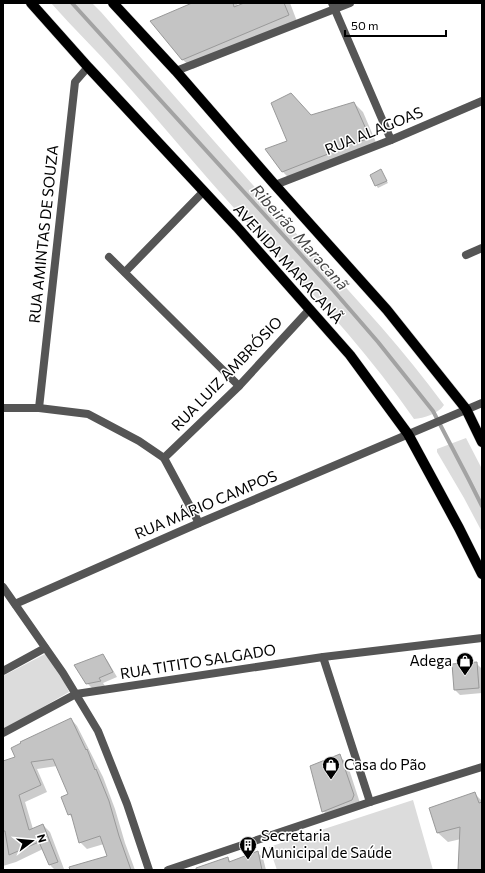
<svg xmlns="http://www.w3.org/2000/svg" width="485" height="873" viewBox="0 0 485 873" font-family="Commissioner,sans-serif">
	<style>
		.green { fill: #dcdcdc }
		.shadow { fill: #0003 }
		.lines { fill: none; stroke-linecap: round; stroke-linejoin: round }
		.stream { stroke: #a3a3a3; stroke-width: 4 }
		.building { fill: #c4c4c4; stroke: #999 }
		.primary-casing { stroke: #dbdbdb; stroke-width: 11 }
		.minor { stroke: #555; stroke-width: 8 }
		.tertiary { stroke: #555; stroke-width: 8 }
		.primary { stroke: #000; stroke-width: 10 }
		.labels { text-anchor: middle; stroke-width: 3; stroke-linejoin: round; paint-order: stroke }
		.street-label { font-size: 15px; fill: #000; stroke: #fff }
		.poi-label { font-size: 15px; fill: #000; stroke: #fff; text-anchor: start }
		.water-label { font-size: 16px; font-style: italic; fill: #444; stroke: #fff }
	</style>
	<rect width="100%" height="100%" fill="#fff"/>
	<g class="green">
		<path d="M51,3H92L101,12C165,85 229,159 294,231C345,287 399,343 444,405C438,414 424,418 414,419C364,346 303,284 244,219C201,172 161,123 119,76C97,51 73,28 51,3Z"/>
		<path d="M466,438L482,469V532L464,498L437,452V449Z"/>
		<path d="M45,654L61,675L69,692L3,730V676Z"/>
		<path d="M413,800L433,870H277L269,847Z"/>
	</g>
	<g class="shadow">
		<path d="M194,3H237L238,6L247,3H290L298,24L193,69L183,60L152,21Z"/>
		<path d="M354,103L363,112L378,147L292,181L283,172L267,149L289,142L312,116Z"/>
		<path d="M381,171L388,183L378,188L376,185Z"/>
		<path d="M102,655L107,660L117,677L103,683L105,686L92,688L87,683Z"/>
		<path d="M476,663L481,668L482,693L460,695L455,690Z"/>
		<path d="M71,719L77,726L103,777L115,809L125,843L135,870H84L108,857L104,844L87,849L80,842L73,818L69,814L70,795L57,766L37,769L47,792L25,802L33,829L43,825L50,832L64,869L55,870L50,865L43,849L16,862L3,866V763L16,758Z"/>
		<path d="M339,756L347,763L360,803L331,818L323,811Z"/>
		<path d="M474,793L482,801V870H459L461,839L448,842L438,833Z"/>
		<path d="M257,852L263,858L266,870H193L228,858L231,862Z"/>
	</g>
	<g class="lines">
		<path class="stream" d="M72,3L333,290L378,342L433,411L469,480L482,506"/>
	</g>
	<g class="building">
		<path d="M192,3H233L234,7L244,3H284L289,15L182,60L150,21Z"/>
		<path d="M291,93L311,115L354,102L370,138L328,152V154L282,172L265,149L287,141L271,103Z"/>
		<path d="M381,169L387,181L375,186L370,175Z"/>
		<path d="M103,654L113,672L99,678L101,681L86,684L74,665Z"/>
		<path d="M477,662L479,688L454,690L452,664Z"/>
		<path d="M71,718L86,750L87,749L95,770L96,769L109,801L119,836L131,870H70L69,867L107,856L100,836L79,843L71,814L68,815L61,797L68,794L53,759L31,762L41,785L19,795L29,830L43,824L58,862L49,865L39,842L9,855L5,831H3V761L15,757L11,748L21,743L20,742Z"/>
		<path d="M340,754L354,795L352,800L322,812L310,766Z"/>
		<path d="M475,792L479,803L482,802V870H458L460,827L437,833L429,808Z"/>
		<path d="M258,851L262,870H196V868L228,857L229,862Z"/>
	</g>
	<g class="lines">
		<g class="primary-casing">
			<g id="primary">
				<path d="M31,3L88,67L237,227L350,355L408,434L459,528L482,574"/>
				<path d="M113,3L176,71L275,185L387,310L466,409L482,442"/>
			</g>
		</g>
		<g class="minor">
			<path d="M332,3L391,140"/>
			<path d="M176,71L350,3"/>
			<path d="M275,185L391,140L482,101"/>
			<path d="M466,255L482,248"/>
			<path d="M109,257L239,386"/>
			<path d="M125,272L203,192"/>
			<path d="M3,408H39L88,414L139,441L164,458L199,523"/>
			<path d="M39,408L75,82L88,67"/>
			<path d="M164,458L239,386L309,310"/>
			<path d="M15,604L199,523L482,403"/>
			<path d="M323,657L370,802"/>
			<path d="M3,671L45,648"/>
			<path d="M3,733L76,694L323,657L482,638"/>
		</g>
		<g class="tertiary">
			<path d="M3,587L63,673L98,731L127,804L149,870"/>
			<path d="M168,870L370,802L482,767"/>
		</g>
		<use href="#primary" class="primary"/>
	</g>
	<defs>
		<g id="shop-pin" transform="scale(0.9)"><path d="M0 17L-7.5 6A9.5 9.5 0 1 1 7.5 6Z" fill="#000" stroke="#fff"/><path d="M-5-2.5h2.3a2.7 3.5 0 0 1 5.4 0H5L5.5 6h-11ZM-1.5-2.5h3a1.5 2.3 0 0 0-3 0Z" fill="#fff"/></g>
		<g id="building-pin" transform="scale(0.9)"><path d="M0 17L-7.5 6A9.5 9.5 0 1 1 7.5 6Z" fill="#000" stroke="#fff"/><path d="M-4-6H4V6H1V3H-1V6H-4ZM-2.5-4.3h1.7v1.8h-1.7ZM.8-4.3h1.7v1.8H.8ZM-2.5-1h1.7V.8h-1.7ZM.8-1h1.7V.8H.8Z" fill="#fff"/></g>
	</defs>
	<g fill-rule="evenodd">
		<use href="#shop-pin" x="465" y="661"/>
		<use href="#shop-pin" x="331" y="765"/>
		<use href="#building-pin" x="248" y="845"/>
	</g>
	<g class="labels">
		<g class="street-label">
			<text transform="translate(374 131) rotate(-22)" y="5">RUA ALAGOAS</text>
			<text transform="translate(44 234) rotate(-84)" y="5">RUA AMINTAS DE SOUZA</text>
			<text transform="translate(288 264) rotate(48)" y="5">AVENIDA MARACANÃ</text>
			<text transform="translate(227 374) rotate(-46)" y="5">RUA LUIZ AMBRÓSIO</text>
			<text transform="translate(206 505) rotate(-23)" y="5">RUA MÁRIO CAMPOS</text>
			<text transform="translate(198 662) rotate(-9)" y="5">RUA TITITO SALGADO</text>
		</g>
		<g class="poi-label">
			<text x="452" y="666" text-anchor="end">Adega</text>
			<text x="344" y="770">Casa do Pão</text>
			<text x="261" y="841">Secretaria<tspan x="261" dy="17">Municipal de Saúde</tspan></text>
		</g>
		<g class="water-label">
			<text transform="translate(300 237) rotate(48)" y="6">Ribeirão Maracanã</text>
		</g>
	</g>
	<rect width="485" height="873" fill="none" stroke="#000000" stroke-width="8"/>
	<g transform="translate(32 841) rotate(74)" stroke="#ffffff" stroke-width="3" paint-order="stroke">
	<path d="M0-3L7 15L0 10L-7 15Z" fill="#000000"/>
	<text y="-6" font-size="11" font-weight="bold" text-anchor="middle" fill="#000000">N</text>
	</g>
	<path d="M345 30v6h101v-6" fill="none" stroke="#000000" stroke-width="2"/>
	<text x="351" y="30" font-size="12" fill="#000000" stroke="#ffffff" stroke-width="3" paint-order="stroke">50 m</text>
</svg>
